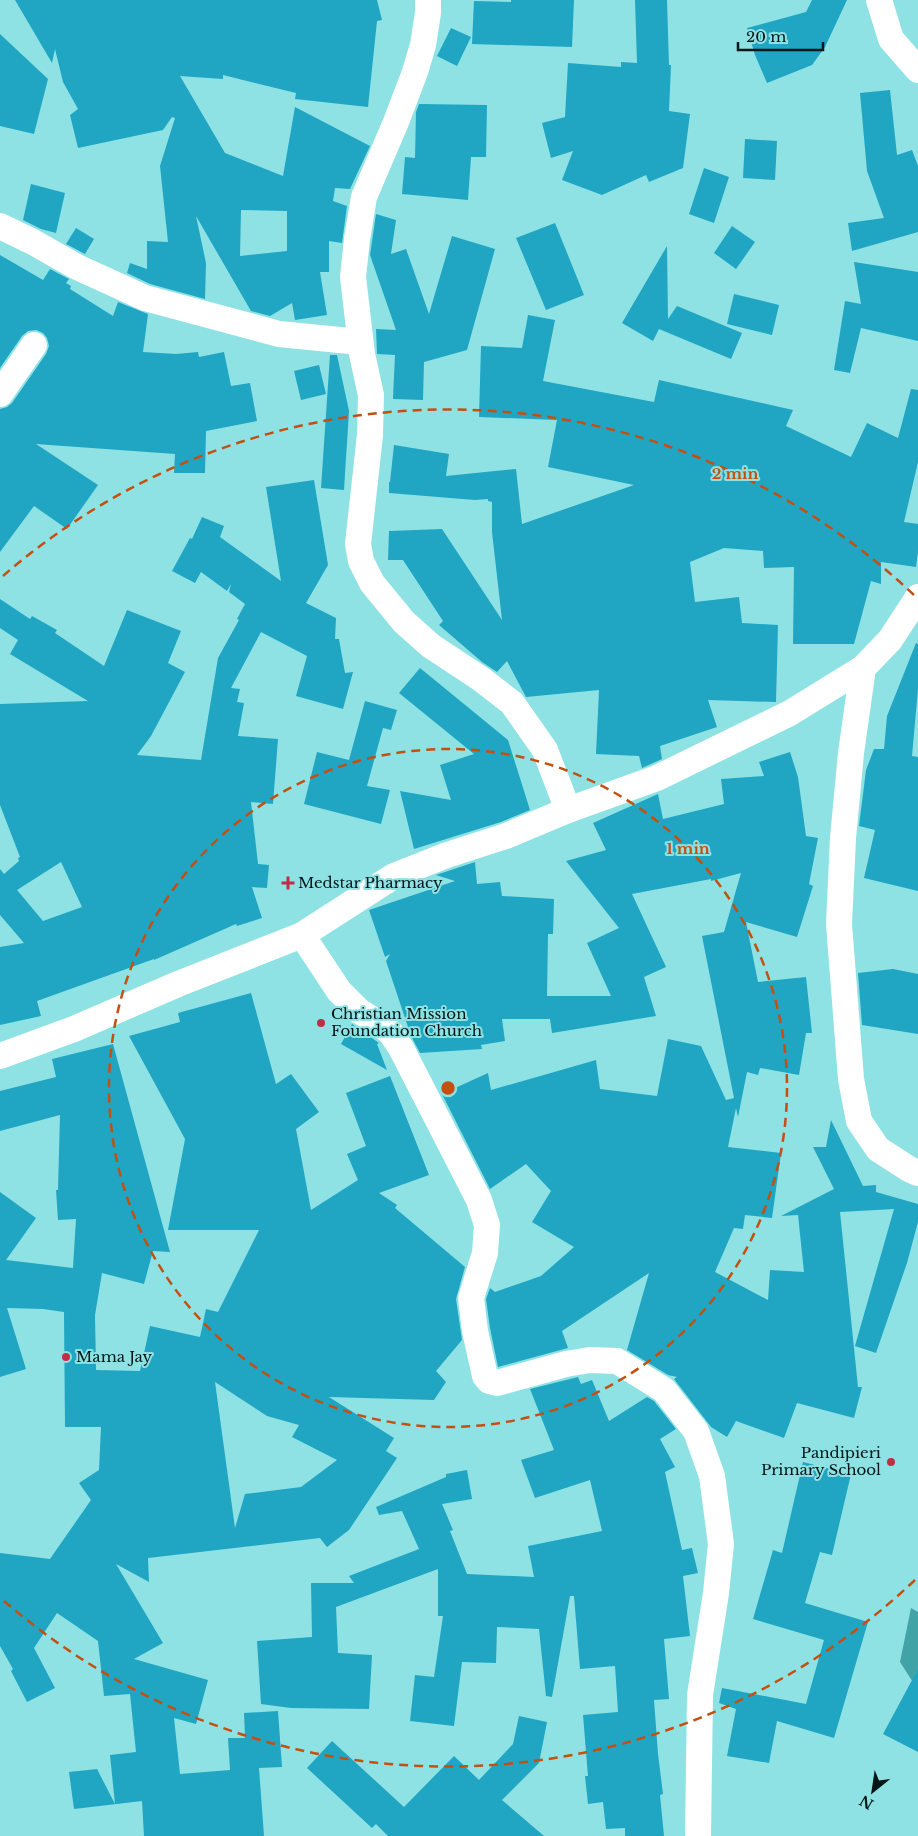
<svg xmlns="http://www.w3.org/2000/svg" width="918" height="1836" viewBox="0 0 918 1836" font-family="'Libre Baskerville',serif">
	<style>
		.forest { fill: #41a3a6 }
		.building { fill: #20a5c3; fill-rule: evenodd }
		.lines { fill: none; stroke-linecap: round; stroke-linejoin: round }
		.minor { stroke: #fff; stroke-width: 26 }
		.ring { fill: none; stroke: #c54f0e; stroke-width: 2.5; stroke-dasharray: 9 6 }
		.poi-dot { fill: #bf2e45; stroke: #8ee2e4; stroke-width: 2 }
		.labels { text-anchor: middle; stroke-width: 4; stroke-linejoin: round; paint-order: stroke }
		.poi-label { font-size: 15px; fill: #001617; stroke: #8ee2e4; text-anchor: start }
		.centre { fill: #c54f0e; stroke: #8ee2e4; stroke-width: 2.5 }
		.ring-label { font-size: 15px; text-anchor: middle; font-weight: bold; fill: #c54f0e; stroke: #8ee2e4; stroke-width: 4; stroke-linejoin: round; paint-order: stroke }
	</style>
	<rect width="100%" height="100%" fill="#8ee2e4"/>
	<path class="forest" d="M911,1608L918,1612V1690L900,1662Z"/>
	<g class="building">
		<path d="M15,0H377L382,20L377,21L368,107L295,99L296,93L223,75V79L180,76L225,153L283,176L295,107L370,146L350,189L335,188L333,201L347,206L342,243L329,241V272H320L327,315L295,320L292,303L270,316L251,311L196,216L206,263L205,299L150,284L127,273L130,263L147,269V241L168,242L160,166L175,118L172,117L163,130L78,148L70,115L78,109L63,82L55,49L52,63ZM241,210L287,211V251L240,256Z"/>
		<path d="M511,0H574L572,47L472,44L474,1L511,2Z"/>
		<path d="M635,0H667L669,65H671L669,111L690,114L683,168L649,182L646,175L602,195L562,180L573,151L551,158L542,123L565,117L568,63L621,67V62L637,63Z"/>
		<path d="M812,0H847L825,47L812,65L767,83L755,55L747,28L806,12Z"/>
		<path d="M451,28L471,37L457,66L437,56Z"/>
		<path d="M0,34L48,79L34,134L0,126Z"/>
		<path d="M890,90L897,155L912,150L918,166V232L852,251L848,223L884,218L867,171L860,93Z"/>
		<path d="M419,104L487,105L486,157H471L468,200L402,194L405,157L415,158L416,112Z"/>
		<path d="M745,139L777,141L775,180L743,178Z"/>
		<path d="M704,168L729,177L714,223L689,214Z"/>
		<path d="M31,184L65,193L56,233L41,229L23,220Z"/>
		<path d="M376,214L396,220L391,254L406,249L429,314L452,236L495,249L467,350L424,362L423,400L393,399L395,355L377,354L376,329L396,330L370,255Z"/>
		<path d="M555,223L584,295L546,310L516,238Z"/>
		<path d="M732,226L755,242L736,269L714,253Z"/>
		<path d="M76,228L94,239L85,254L66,244Z"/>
		<path d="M667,246L668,319L677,306L742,333L731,359L659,329L653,341L622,323Z"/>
		<path d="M0,255L43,280L50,269L69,279L66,283L71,286L70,289L113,316L118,302L148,314L143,352L176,354L198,352L199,357L224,352L231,386L250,383L257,421L206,431L205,473H174L175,454L36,444L98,485L67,529L34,506L0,552V409L7,407L12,403L46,354L49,346L47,338L43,333L36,330L28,331L22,336L0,368Z"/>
		<path d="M854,262L918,272V341L861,328L850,373L834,370L845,301L861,304Z"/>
		<path d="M734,294L779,305L772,335L727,324Z"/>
		<path d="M528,315L555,320L543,381L654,402L659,380L793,410L786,426L851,457L867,423L898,438L911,389L918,390V462L904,522L918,524V551L916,567L881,562V584L871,581L854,644H793L794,567L764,568L763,551L724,548L690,562L695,602L739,597L742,623L778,625L776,702L708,700L717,727L660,746L662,759L642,768L639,756L596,754L599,690L526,697L507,661L497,672L482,662L439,625L443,621L403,560H388L389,531L442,529L502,620L492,532V502L488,501V499L475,500L389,493V482H390L394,445L449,454L446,476L516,469L522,524L634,485L548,467L557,420L479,417L481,346L522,348Z"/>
		<path d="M330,355H337L349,411L344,490L321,488Z"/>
		<path d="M319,365L326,394L301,400L294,371Z"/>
		<path d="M314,480L328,565L306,603L336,618L335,639H339L345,673L353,672L343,709L296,696L307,656L261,632L231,688L240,689L237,702L244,703L238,736L278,739L273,804L251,802L258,864L269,865L267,888L252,887L262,918L237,926L236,924L154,960V959L37,1001L41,1016L0,1025V947L24,943L0,915V869L4,874L19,861L18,858L20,857L0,805V704L88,701L10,654L18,640L0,628V599L30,619L32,616L57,630L55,633L104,666L127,610L181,631L168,663L185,672L151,736L137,755L201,760L218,658L239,620L237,619L245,604L229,592L231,584L227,591L201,572L195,583L172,571L190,538L192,539L202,517L224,526L220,537L281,581L266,487ZM61,862L82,907L43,921L17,890Z"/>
		<path d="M916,643L918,644V689L912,756L918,757V891L864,878L875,830L859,826L866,770L874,749H884L887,716Z"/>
		<path d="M420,668L508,740L530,810L501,822L414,849L400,791L451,800L440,765L474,754L399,693Z"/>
		<path d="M365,701L397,710L391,730L383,728L367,786L390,790L381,824L304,804L317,752L349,760Z"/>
		<path d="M790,752L798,777L806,836L818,838L809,884L813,886L797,937L746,922L758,982L806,977L812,1033H806L799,1075L760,1068L758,1075L747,1072L738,1117L736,1108L728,1147L781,1153L772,1218L745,1215L743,1229L734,1228L715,1272L768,1300L770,1270L804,1272L798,1215L781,1216L834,1189L813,1147H826L831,1120L863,1186L876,1185V1192L918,1204V1222L907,1263L876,1353L855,1346L894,1209L840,1212L858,1387H862L854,1418L797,1403L784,1438L736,1421L727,1437L711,1427L674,1379L677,1377L668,1375L627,1350L649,1273L562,1331L568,1348L498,1367L490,1328L486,1299L490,1288L495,1292L541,1276L574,1247L532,1222L551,1191L526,1164L490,1189L442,1094L488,1073L491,1090L596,1060L600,1089L657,1096L668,1039L701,1046L726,1100L734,1098L702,936L724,932L741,873L711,881V879L632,894L666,967L644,977L656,1016L552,1033L550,1019H502L505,1041L481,1045L482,1049L420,1053L411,1036L386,961L390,954L385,957L369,910L455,881L436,875L475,862L477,884L500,882L502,896L554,899L553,934H548L547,996H611L587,943L619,928L566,861L606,850L593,823L658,794L663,819L724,804L721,779L764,776L759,762Z"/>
		<path d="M893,969L918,974V1034L862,1025L858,973Z"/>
		<path d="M251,993L276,1084L291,1074L319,1112L296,1129L311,1210L358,1180L347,1154L366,1146L346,1093L390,1076L429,1175L379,1193L397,1205L395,1208L465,1267L456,1299L462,1340L436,1371L446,1382L434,1400L329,1397L394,1438L386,1451L397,1458L349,1530L327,1547L320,1538L148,1558L149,1582L116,1564L163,1643L134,1659L208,1680L196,1724L174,1718L180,1774L230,1770L228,1738H245L244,1713L278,1711L282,1767L259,1768L264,1836H144L142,1801L74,1809L69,1772L97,1769L115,1804L110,1755L136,1752L130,1694L104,1696L98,1641L57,1613L34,1648L55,1688L27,1702L11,1671L13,1669L0,1646V1553L50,1559L91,1500L79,1483L99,1470L101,1427H65L64,1312L43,1309L7,1308L26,1369L0,1377V1192L36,1218L6,1260L73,1268L76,1219L58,1220L56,1190H58L60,1115L0,1131V1091L56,1077L52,1059L113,1044L170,1252L153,1251L144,1284L102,1273L95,1315L96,1370L140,1371L150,1326L200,1337L206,1309L218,1312L259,1230H168L185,1139L129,1036L180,1022L178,1013ZM215,1382L267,1416L299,1425L292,1437L337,1460L301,1487L245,1494L235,1528Z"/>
		<path d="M352,1024L379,1043L377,1044L387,1070L341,1044Z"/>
		<path d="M578,1377L581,1384L592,1380L609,1421L647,1397L654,1401L676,1429L660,1439L675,1467L665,1472L682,1550L692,1548L698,1573L683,1576L690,1636L664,1639L669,1699L654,1700L658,1754L663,1794L660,1795L664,1836H625V1828L606,1829L603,1802L588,1804L585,1776H588L583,1715L618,1712L615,1666L580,1669L574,1596H570L552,1697L546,1696L539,1629L497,1627L496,1663L462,1662L454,1726L410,1721L415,1675L434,1677L443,1616H438V1569L336,1607L338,1653L372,1655L369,1709L291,1708L261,1704L257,1641L312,1637L311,1583H354L349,1576L419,1549L402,1511L379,1515L376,1507L446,1477V1474L467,1470L472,1499L442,1504L453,1530L450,1531L467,1574L534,1577L528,1546L602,1531L590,1480L535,1498L521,1460L554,1450L530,1389Z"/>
		<path d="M803,1462L851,1474L832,1555L820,1552L805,1603L868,1622L834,1738L777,1721L769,1763L727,1756L736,1709L719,1703L722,1688L806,1704L824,1640L753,1619L773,1550L782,1553Z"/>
		<path d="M918,1669V1752L883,1734Z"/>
		<path d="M519,1716L547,1722L539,1763L502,1800L544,1836H388L376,1824L372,1828L307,1768L332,1741L404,1807L454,1756L479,1780L513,1744Z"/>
	</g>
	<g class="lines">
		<g class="minor">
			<path d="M428,0V13L423,45L415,72L396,122L364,197L357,239L353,277L362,354L371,395L370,435L358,544L361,561L372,583L404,622L431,646L481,679L512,703L545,750L568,810"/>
			<path d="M879,0L891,39L918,70"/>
			<path d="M0,226L33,242L77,267L145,298L279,334L360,342"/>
			<path d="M0,394L34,345"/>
			<path d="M863,668L851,753L843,838L839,924L851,1079L859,1121L878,1149L909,1169L918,1173"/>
			<path d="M302,935L339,991L359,1011L380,1024L391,1033L401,1048L479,1200L487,1225L485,1253L471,1298L475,1331L485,1376L489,1381L497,1383L566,1364L590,1360L617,1361L664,1390L696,1431L712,1476L721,1544L716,1593L700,1695L698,1836"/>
			<path d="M0,1056L74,1029L178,984L302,935L394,876L447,855L506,836L568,810L657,778L790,713L863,668L890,640L918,597"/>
		</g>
	</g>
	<g class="ring">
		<circle cx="448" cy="1088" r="339"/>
		<path d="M915 1580A678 678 0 0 1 3 1600M3 576A678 678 0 0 1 915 596"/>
	</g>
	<g class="poi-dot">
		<path d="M285.5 875.5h5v5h5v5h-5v5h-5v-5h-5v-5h5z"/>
		<circle cx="321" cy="1023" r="5"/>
		<circle cx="66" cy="1357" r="5"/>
		<circle cx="891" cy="1462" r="5"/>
	</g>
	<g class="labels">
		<g class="poi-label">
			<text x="298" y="888">Medstar Pharmacy</text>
			<text x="331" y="1019">Christian Mission<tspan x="331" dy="17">Foundation Church</tspan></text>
			<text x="76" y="1362">Mama Jay</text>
			<text x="881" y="1458" text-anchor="end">Pandipieri<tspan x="881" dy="17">Primary School</tspan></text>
		</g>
	</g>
	<circle cx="448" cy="1088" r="8" class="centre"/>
	<g class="ring-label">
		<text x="735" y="479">2 min</text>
		<text x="688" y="854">1 min</text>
	</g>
	<g transform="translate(873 1791) rotate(210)" stroke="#8ee2e4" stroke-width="4" paint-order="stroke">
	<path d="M0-4L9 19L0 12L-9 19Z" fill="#001617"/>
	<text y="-8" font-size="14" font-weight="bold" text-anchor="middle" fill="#001617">N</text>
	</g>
	<path d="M738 42v8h85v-8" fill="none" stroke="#001617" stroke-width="2.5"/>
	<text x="746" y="42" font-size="15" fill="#001617" stroke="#8ee2e4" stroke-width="4" paint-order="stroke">20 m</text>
</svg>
